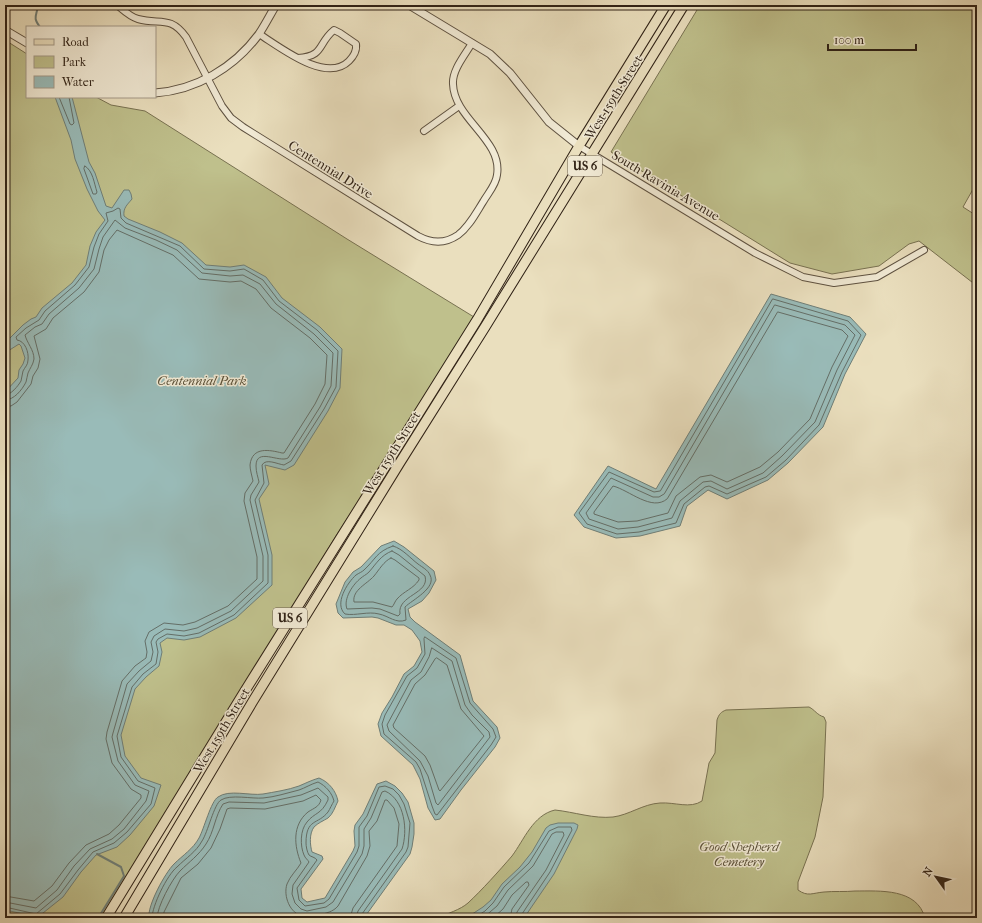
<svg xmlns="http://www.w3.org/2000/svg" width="982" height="923" viewBox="0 0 982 923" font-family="'IM FELL French Canon',serif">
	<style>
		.green { fill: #bfc08c; stroke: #787151 }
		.water { fill: #99bbb8; stroke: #6f7e77 }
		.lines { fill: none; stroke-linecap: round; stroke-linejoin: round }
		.shore { stroke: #646e67; stroke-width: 1 }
		.stream { stroke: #6f7e77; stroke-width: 2 }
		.minor-casing { stroke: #5e5140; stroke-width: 8 }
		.tertiary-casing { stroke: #5e5140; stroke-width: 9 }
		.primary-casing { stroke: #302216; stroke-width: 11 }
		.minor { stroke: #f1ead5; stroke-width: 6 }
		.tertiary { stroke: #f1ead5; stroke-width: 7 }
		.primary { stroke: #eadfbe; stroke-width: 9 }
		.labels { text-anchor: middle; stroke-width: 3; stroke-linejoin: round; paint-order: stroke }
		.shield { fill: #f1ead5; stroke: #6a5e4f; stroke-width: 1 }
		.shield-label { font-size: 12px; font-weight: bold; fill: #302216 }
		.street-label { font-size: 13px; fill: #302216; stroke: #f1ead5 }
		.park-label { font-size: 13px; font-style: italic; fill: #5b5139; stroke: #f1ead5 }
	</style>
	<rect width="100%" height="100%" fill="#eadfbe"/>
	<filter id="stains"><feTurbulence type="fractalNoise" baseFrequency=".005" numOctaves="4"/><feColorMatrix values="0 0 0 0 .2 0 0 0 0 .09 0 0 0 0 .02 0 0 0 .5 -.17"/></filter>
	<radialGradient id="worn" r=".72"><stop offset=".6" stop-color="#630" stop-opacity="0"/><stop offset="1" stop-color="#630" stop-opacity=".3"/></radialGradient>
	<g class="green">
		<path d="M700,5H977V182L963,207L977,216V286L919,241L909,244L879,266L832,274L790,263L611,152Z"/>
		<path d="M5,40L27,54V97H96L111,105L145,111L347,239L474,317L451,357L336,536L101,918H5Z"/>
		<path d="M809,707C815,710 817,715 824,717L826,722L823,797L815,837L798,882V890C808,897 812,893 824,892C834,891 845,892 855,891C880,891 917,888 925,918H438C448,913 460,910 468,903C482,890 499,871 512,856C524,840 533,815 555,810C574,812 594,819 613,817C629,815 643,804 660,803C675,802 690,809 702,801L709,763L715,753L717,720C719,714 721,712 726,710Z"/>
	</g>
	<g class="water">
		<path d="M55,97H72L89,162L95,173L106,206L112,208L124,190H129L131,194L132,199C127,205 123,208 124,216L128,219L160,232L182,243L206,265L230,267L244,265L266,277L282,298L320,327L342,349L340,388L328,411L294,465L285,470L265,465L269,484L259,499L272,555V585L236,618L200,637L184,640L167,638L160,643L162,652L159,666L146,677L135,689L121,735L125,756L141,778L161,785L154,806L130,835L117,847L96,855L81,872L63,897L38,917L5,910V392L18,378L19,370L23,364L25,358L21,346L19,344L8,351L5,359V343L23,325L31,319L36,317L42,308L72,283L86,265L90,246L96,232L105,220L98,211L87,189L75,159L71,140Z"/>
		<path d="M771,294L850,317L866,334L845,374L823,427L788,463L768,480L727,499L708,490L687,506L680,526L640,536L616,538L584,527L574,515L608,466L656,489Z"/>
		<path d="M394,541L404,547L434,571L436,580L429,593L422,601L408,609L410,617L415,622L460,655L473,701L497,727L500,738L495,747L461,790L440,819L435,820L428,808L420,779L413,765L381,736L378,724L382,713L392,697L404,674L414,666L422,652L420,641L412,630L404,625H396L378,618L372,617L343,618L338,613L336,604L345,582L353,572L361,567L381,546Z"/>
		<path d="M319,778C329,782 336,791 338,801C335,807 333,814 328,818C323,821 318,823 314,827C309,834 310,845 312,852L322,856L323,859L301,889L302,898L307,902L325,898L353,851L355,846L354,831L355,825L363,814L377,784L386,781L395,786L402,793L408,802L414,823V834L412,847L410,854L364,918H149C147,906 165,873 174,864C183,855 193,849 199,838C204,829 211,801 218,797C229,789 250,796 263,794C274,792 288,790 299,786C306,783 312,780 319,778Z"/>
		<path d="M558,823H574L578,825L577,829L554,874L524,918H466L483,907L491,900L502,884L520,867L532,852L546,828L550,825Z"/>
	</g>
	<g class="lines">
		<g class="shore">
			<path d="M59,97L70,124L72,125L74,123L69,97"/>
			<path d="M85,166C93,171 94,183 97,192L96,194H93L84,169Z"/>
			<path d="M773,299L848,321L861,335L842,372L819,425L786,460L766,477L727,494L709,486L705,487L684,504L676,523L639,532L617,534L587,524L579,513L609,472L654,492L660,491Z"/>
			<path d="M775,305L845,325L855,335L837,370L815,422L782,456L763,473L727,489L711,481L703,482L680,501L672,518L638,527L618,529L589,519L586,513L611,478L653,497H659L664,494Z"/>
			<path d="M778,312L842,330L848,336L832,367L810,419L778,452L760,467L727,482L711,475L700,477L676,496L668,513L637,521L618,522L594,514V512L613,486C629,490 652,512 667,499Z"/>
			<path d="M5,395C11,395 18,386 21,381C22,378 22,374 23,371C25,367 28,365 28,360C29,352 25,341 17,340L16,337L26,328L39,320L45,311L75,285L89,267L94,247L99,234L108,221L106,213L113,211L118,208L120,209L121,218L126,223L180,246L204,269L230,271L244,269L263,280L279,301L317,330L338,351L336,387L324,409L291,461L284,465C277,464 266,458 262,465L264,483L255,500L268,555V583L234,615L199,633L184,636L167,634L158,639L156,642L158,652L156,664L143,674L132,687L117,736L121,757L138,781L155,788L151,804L127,832L114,843L93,852L78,870L60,894L36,914L5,907"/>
			<path d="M5,400C14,400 22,390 26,382C27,379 27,376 28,373C30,368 33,365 34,359C34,350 27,343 25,335L35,327L42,324L49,314L79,288L94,269L99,249L103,237L115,220L125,228L156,240L177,250L202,273L230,276L243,275L260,284L276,304L314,334L333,353L331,386L320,407L288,458C279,463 256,447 256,466C256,472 258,477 259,482L251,495L250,500L263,556V581L231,611L197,628L184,631L165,629L154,636L151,642L153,652L151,661L139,671L127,684L113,733L112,737L118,761L135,785L149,791L146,801L124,829L112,839L90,849L74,866L57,890L36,908L5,902"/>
			<path d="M5,406H11L17,402L31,384L33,376L38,368L40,359L34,336L46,329L53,318L84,292L99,272L104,250L109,240L117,230L173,255L199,279L230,282L241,281L256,289L271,308L310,338L327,355L325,384L315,404L284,453H282C270,450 252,446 250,465C250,470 252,476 253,481L245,493L244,501L257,557V579L228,606L195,622L183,625L164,623L149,632L145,641L147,652L146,658L135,666L122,681L107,732L106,739L112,763L131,789L141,795V798L119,825L109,834L86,845L69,863L52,886L34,901L5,896"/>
			<path d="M393,546C403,549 410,558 418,564C422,567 428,570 430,575C437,588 412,600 405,607L406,620C396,624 389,616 379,614C368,611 356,616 345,614C334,604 347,583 356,575C359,573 362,572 364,570C376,559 376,552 393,546Z"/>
			<path d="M392,551L399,555L425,576C430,594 397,595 400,614L398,616L380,609L372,608L347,609C343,599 353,584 361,578C363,576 366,575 369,572C376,564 381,555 392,551Z"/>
			<path d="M391,558L395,560L419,578V580C413,589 404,591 397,599C395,601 394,605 392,607L373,602H354C352,590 367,584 374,576C379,570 384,561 391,558Z"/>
			<path d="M425,637L456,658L470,703L493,729L496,737L491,745L437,815L435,814L432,806L420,769L416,762L384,734L382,724L385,715L407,676L417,668L425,654L424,639Z"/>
			<path d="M432,648L452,661L465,705L472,715L489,732L490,737L438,805L436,803L428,776L420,761L389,731L387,725L411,680L421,672L429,657Z"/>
			<path d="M437,658L447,665L461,709L484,736L440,791L439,790L430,765L425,756L394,728L393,725L415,684L425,675L435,659Z"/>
			<path d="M152,918C152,906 167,875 177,867C186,858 196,852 202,841C208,832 214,804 221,800C230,794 252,799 263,798C275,797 287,793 299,790C305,788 311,784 318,782C326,786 332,793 334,801C332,804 330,809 328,812C318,825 306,818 306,843C306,846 307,852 309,855C311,857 315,857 317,860L297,888L299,900L305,906L324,903L329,899L357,852L359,846V827L367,816L379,787L385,786L393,789L399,795L404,804L410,823L408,847L406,852L362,914V918"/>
			<path d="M157,918C157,907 172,879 180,871C189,862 199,855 206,844C214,832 215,816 223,804L229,802L264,803L301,795L318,788L328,797V800C321,815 315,812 307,822C300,830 300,846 304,855C305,858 308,860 309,862L293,885L292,894L295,903L301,909L307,911L326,907L333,902L362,854L364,846V829L371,818L382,792L385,791C405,800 408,831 402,849L358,911L356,918"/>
			<path d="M163,918L164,912L181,878L198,864L211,848L220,829L227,809L230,808L265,809L303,801L316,795L321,800C319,807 314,808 308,812C292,825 294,846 301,863C297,870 290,876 287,884C283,896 290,914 303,916C308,918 314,916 319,915C326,913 333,912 338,906L367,856L370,846L369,831L377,821L385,800H387L394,808L399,824L397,846L353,908L350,918"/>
			<path d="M474,918L485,911L493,903L504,887L529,863L549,831L558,827H571L572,830L550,872L522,914L521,918"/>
			<path d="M483,918L497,906L508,890L533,866L552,834L556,832H563L564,835L546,870L517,912L516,918"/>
			<path d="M493,918L503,909L512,895L526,882H528L529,885L512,909L510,918"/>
		</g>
		<g class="stream">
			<path d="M38,5C37,16 32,17 40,27"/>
			<path d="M97,854L121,867L124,876L100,915L99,918"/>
		</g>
		<g class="minor-casing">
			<g id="minor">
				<path d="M117,5C123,10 130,17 138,19C160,25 170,15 186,37L222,106L231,118L243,127L418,236C431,243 445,244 458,235C469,227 476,213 483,202C488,193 496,185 497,175C503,140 454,119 453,84C452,70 465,55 472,43"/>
				<path d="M259,34C280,47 326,84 349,61C354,56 357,51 356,44L340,33L334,30C317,44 325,56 298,58"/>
				<path d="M424,131L459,106"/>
				<path d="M579,146L755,253L803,277L834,283L877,277L924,250"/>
			</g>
		</g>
		<g class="tertiary-casing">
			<g id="tertiary">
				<path d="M409,5L490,54L510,73L549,122L579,146"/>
				<path d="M5,30L27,43"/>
				<path d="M155,93C196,90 234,68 259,34C265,25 270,15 276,5"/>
			</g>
		</g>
		<g class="primary-casing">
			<g id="primary">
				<path d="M106,918L243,694L477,320L579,146L666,5"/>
				<path d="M124,918L253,701L399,464L485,327L684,5"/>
			</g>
		</g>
		<use href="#minor" class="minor"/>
		<use href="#tertiary" class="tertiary"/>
		<use href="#primary" class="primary"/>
	</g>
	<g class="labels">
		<g class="shield">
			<rect x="568" y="156" width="34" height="20" rx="3"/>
			<rect x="273" y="608" width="34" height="20" rx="3"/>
		</g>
		<g class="shield-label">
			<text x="585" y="170">US 6</text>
			<text x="290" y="622">US 6</text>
		</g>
		<g class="street-label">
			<text transform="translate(613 97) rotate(-58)" y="5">West 159th Street</text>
			<text transform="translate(331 169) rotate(32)" y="5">Centennial Drive</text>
			<text transform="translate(666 185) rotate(31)" y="5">South Ravinia Avenue</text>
			<text transform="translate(391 453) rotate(-58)" y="5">West 159th Street</text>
			<text transform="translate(221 730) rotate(-59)" y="5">West 159th Street</text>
		</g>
		<g class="park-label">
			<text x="202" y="385">Centennial Park</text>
			<text x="739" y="851">Good Shepherd<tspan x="739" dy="15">Cemetery</tspan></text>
		</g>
	</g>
	<rect width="982" height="923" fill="none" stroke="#eadfbe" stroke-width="20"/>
	<rect x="6" y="6" width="970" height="911" fill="none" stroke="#302216" stroke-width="2"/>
	<rect x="10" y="10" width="962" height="903" fill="none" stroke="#302216"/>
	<rect x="26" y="26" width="130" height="72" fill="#f1ead5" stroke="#a49a89"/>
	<rect x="34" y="39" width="20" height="6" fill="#eadfbe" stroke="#a49a89"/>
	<text x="62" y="46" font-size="12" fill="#302216">Road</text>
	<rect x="34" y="56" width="20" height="12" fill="#bfc08c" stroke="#a49a89"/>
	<text x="62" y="66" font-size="12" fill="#302216">Park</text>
	<rect x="34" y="76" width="20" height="12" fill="#99bbb8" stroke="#a49a89"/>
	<text x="62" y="86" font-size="12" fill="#302216">Water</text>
	<g transform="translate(936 877) rotate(303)" stroke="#f1ead5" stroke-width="3" paint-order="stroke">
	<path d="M0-3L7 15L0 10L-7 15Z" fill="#302216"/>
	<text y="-6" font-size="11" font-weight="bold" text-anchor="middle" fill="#302216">N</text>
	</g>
	<path d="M828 44v6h88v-6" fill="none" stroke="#302216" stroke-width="2"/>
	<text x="834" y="44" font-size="12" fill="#302216" stroke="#f1ead5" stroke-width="3" paint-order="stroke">100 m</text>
	<rect width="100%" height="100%" filter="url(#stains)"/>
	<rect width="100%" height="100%" fill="url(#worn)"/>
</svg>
